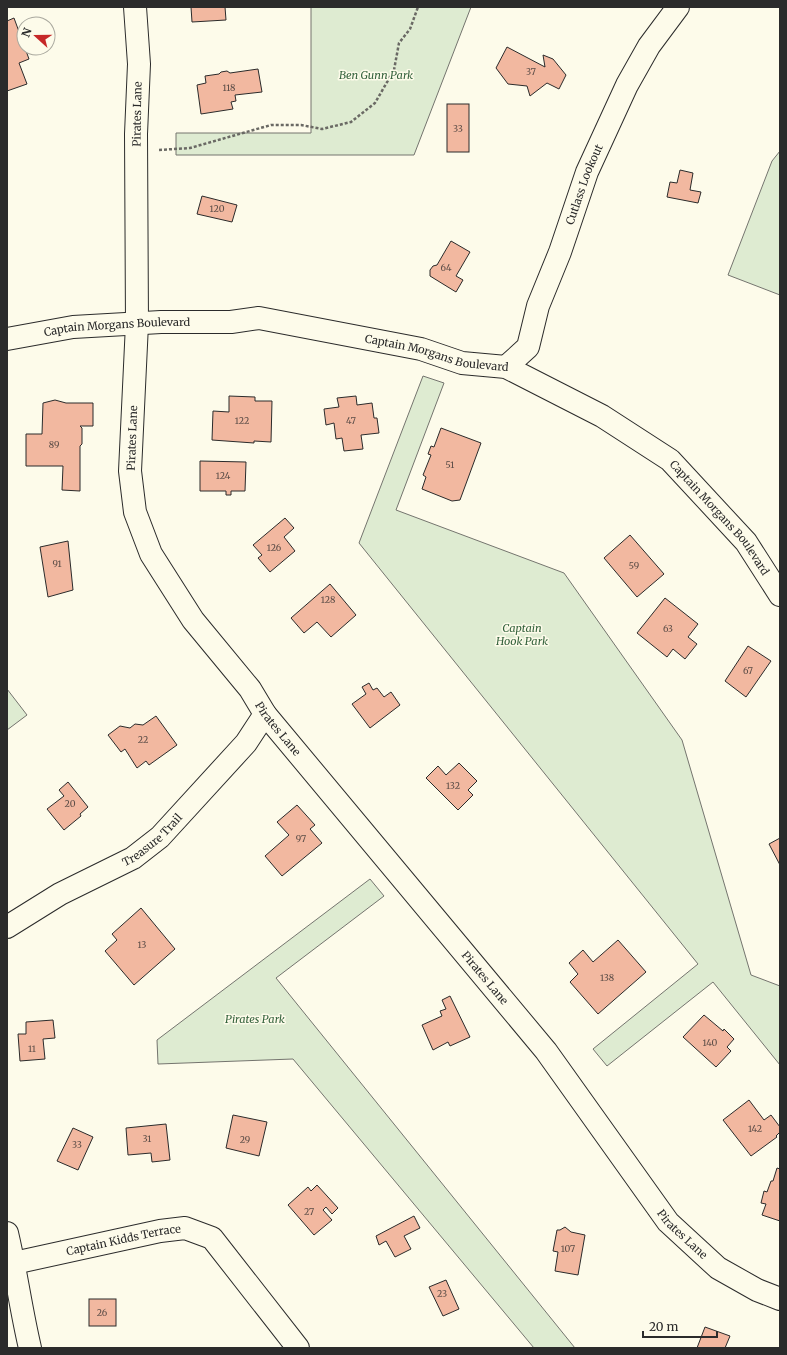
<svg xmlns="http://www.w3.org/2000/svg" width="787" height="1355" viewBox="0 0 787 1355" font-family="Merriweather,serif">
	<style>
		.green { fill: #deebd1; stroke: #74746e }
		.building { fill: #f2b8a0; stroke: #2b2b2b }
		.lines { fill: none; stroke-linecap: round; stroke-linejoin: round }
		.minor-casing { stroke: #2b2b2b; stroke-width: 24 }
		.path { stroke: #6a6964; stroke-width: 2.5; stroke-dasharray: 3 2; stroke-linecap: butt }
		.minor { stroke: #fdfbea; stroke-width: 22 }
		.labels { text-anchor: middle; stroke-width: 3; stroke-linejoin: round; paint-order: stroke }
		.number-label { font-size: 9px; fill: #5d4e48 }
		.park-label { font-size: 11px; font-style: italic; fill: #34623c; stroke: #fdfbea }
		.street-label { font-size: 11px; fill: #2b2b2b; stroke: #fdfbea }
	</style>
	<rect width="100%" height="100%" fill="#fdfbea"/>
	<g class="green">
		<path d="M311,7H471L414,155H176V133H311Z"/>
		<path d="M780,151V295L728,275L772,161Z"/>
		<path d="M423,376L444,383L396,510L564,573L682,740L751,975L780,986V1065L713,982L607,1066L593,1049L698,964L359,543Z"/>
		<path d="M7,689L27,715L7,730Z"/>
		<path d="M370,879L384,896L276,978L575,1348H534L293,1059L158,1064L157,1040Z"/>
	</g>
	<g class="building">
		<path d="M191,7H225L226,20L192,22Z"/>
		<path d="M14,18L29,59L19,63L27,84L7,91V21Z"/>
		<path d="M507,47L545,67L543,55L553,59L566,75L559,89L547,83L530,96L527,86L508,84L496,68Z"/>
		<path d="M258,69L262,92L235,95L236,101L231,102L233,109L201,114L197,85L206,83L205,76L219,74L221,72L227,71L230,73Z"/>
		<rect x="447" y="104" width="22" height="48"/>
		<path d="M680,170L693,173L690,190L701,192L698,203L667,197L670,182L677,183Z"/>
		<path d="M202,196L237,205L232,222L197,214Z"/>
		<path d="M451,241L470,252L456,276L463,280L456,292L430,276V270L433,266L437,265Z"/>
		<path d="M229,396L255,397V401H272L271,442L254,441V443L212,440L213,411L229,412Z"/>
		<path d="M356,396L357,405L372,403L374,418H377L379,433L361,435L363,449L344,451L342,438L336,439L334,423L326,425L324,409L339,407L337,398Z"/>
		<path d="M55,400L66,403H93V426H80L82,428V444L80,446V491L62,490L63,466H26V434H42L43,403Z"/>
		<path d="M441,428L481,443L460,500L452,501L422,489L426,477L423,475L431,455L428,454L431,446L434,447Z"/>
		<path d="M200,461L246,462L245,491H231V495H226V491H200Z"/>
		<path d="M285,518L294,528L284,537L295,551L270,572L258,558L262,555L253,545Z"/>
		<path d="M630,535L664,574L637,597L604,558Z"/>
		<path d="M68,541L73,590L48,597L40,547Z"/>
		<path d="M330,584L356,615L331,637L317,622L304,633L291,618Z"/>
		<path d="M665,598L698,624L688,637L697,644L685,659L673,649L667,657L637,633Z"/>
		<path d="M748,646L771,661L746,697L725,681Z"/>
		<path d="M369,683L373,690L377,688L384,697L391,692L400,705L370,728L352,704L366,694L362,687Z"/>
		<path d="M156,716L177,745L149,765L146,761L137,768L125,749L121,752L108,735L120,726L130,728L135,724L143,725Z"/>
		<path d="M459,763L477,781L468,790L473,795L458,810L426,778L438,766L446,775Z"/>
		<path d="M68,782L88,807L80,814L81,816L64,830L47,809L64,796L59,790Z"/>
		<path d="M297,805L315,825L310,829L322,843L282,876L265,856L289,835L277,822Z"/>
		<path d="M780,838V865L769,844Z"/>
		<path d="M141,908L175,949L134,985L105,951L117,940L112,934Z"/>
		<path d="M618,940L646,972L598,1014L570,982L578,974L569,963L583,950L593,962Z"/>
		<path d="M450,996L470,1037L450,1046L448,1042L433,1050L422,1025L442,1016L440,1011L446,1009L442,1000Z"/>
		<path d="M704,1015L723,1031L724,1029L734,1039L727,1047L731,1051L716,1067L683,1037Z"/>
		<path d="M53,1020L55,1038L43,1039L45,1059L20,1061L18,1034H26V1022Z"/>
		<path d="M749,1100L764,1120L771,1115L780,1127V1132L776,1136L777,1137L751,1156L723,1120Z"/>
		<path d="M233,1115L267,1122L259,1156L226,1148Z"/>
		<path d="M166,1124L170,1160L152,1162L151,1153L128,1155L126,1128Z"/>
		<path d="M73,1128L93,1137L78,1170L57,1161Z"/>
		<path d="M777,1168L780,1169V1221L762,1215L766,1204L761,1203L764,1191L767,1192L771,1181H773Z"/>
		<path d="M317,1185L338,1208L332,1214L326,1207L323,1210L332,1220L314,1235L288,1205L308,1187L311,1191Z"/>
		<path d="M414,1216L420,1228L404,1236L411,1249L395,1257L386,1241L379,1245L376,1236Z"/>
		<path d="M565,1227L571,1232L585,1235L578,1275L555,1271L558,1252L553,1251L557,1230H560Z"/>
		<path d="M446,1280L459,1309L443,1316L429,1287Z"/>
		<rect x="89" y="1299" width="27" height="27"/>
		<path d="M705,1327L730,1336L725,1348H697Z"/>
	</g>
	<g class="lines">
		<g class="minor-casing">
			<g id="minor">
				<path id="s1" d="M135,7L139,64L136,134L137,324L130,471L135,512L151,554L193,620L250,689L265,714L546,1051L668,1222L718,1268L757,1290L780,1299"/>
				<path id="s2" d="M7,339L73,327L161,322H231L259,318L421,349L462,363L506,367L602,416L670,460L746,542L780,595"/>
				<path id="s3" d="M506,367L528,347L538,306L560,252L587,172L627,85L649,46L678,7"/>
				<path id="s4" d="M7,927L60,894L133,858L160,837L246,743L265,714"/>
				<path d="M7,1233C16,1271 21,1310 30,1348"/>
				<path id="s5" d="M14,1263L160,1231L185,1228L212,1238L298,1348"/>
			</g>
		</g>
		<path class="path" d="M159,150L190,148L271,125H301L322,129L351,122L375,103L394,70L399,43L410,29L418,7"/>
		<use href="#minor" class="minor"/>
	</g>
	<g class="labels">
		<g class="number-label">
			<text x="531" y="75">37</text>
			<text x="229" y="91">118</text>
			<text x="458" y="132">33</text>
			<text x="217" y="212">120</text>
			<text x="446" y="271">64</text>
			<text x="242" y="424">122</text>
			<text x="351" y="424">47</text>
			<text x="54" y="448">89</text>
			<text x="450" y="468">51</text>
			<text x="223" y="479">124</text>
			<text x="274" y="551">126</text>
			<text x="57" y="567">91</text>
			<text x="634" y="569">59</text>
			<text x="328" y="603">128</text>
			<text x="668" y="632">63</text>
			<text x="748" y="674">67</text>
			<text x="143" y="743">22</text>
			<text x="453" y="789">132</text>
			<text x="70" y="807">20</text>
			<text x="301" y="842">97</text>
			<text x="142" y="948">13</text>
			<text x="607" y="981">138</text>
			<text x="710" y="1046">140</text>
			<text x="32" y="1052">11</text>
			<text x="755" y="1132">142</text>
			<text x="147" y="1142">31</text>
			<text x="245" y="1143">29</text>
			<text x="77" y="1148">33</text>
			<text x="309" y="1215">27</text>
			<text x="568" y="1252">107</text>
			<text x="442" y="1297">23</text>
			<text x="102" y="1316">26</text>
		</g>
		<g class="park-label">
			<text x="376" y="79">Ben Gunn Park</text>
			<text x="522" y="632">Captain<tspan x="522" dy="13">Hook Park</tspan></text>
			<text x="255" y="1023">Pirates Park</text>
		</g>
		<g class="street-label">
			<text transform="translate(137 114) rotate(-89)" y="4">Pirates Lane</text>
			<text dy="4" stroke="none"><textPath href="#s3" startOffset="202">Cutlass Lookout</textPath></text>
			<text dy="4" stroke="none"><textPath href="#s2" startOffset="111">Captain Morgans Boulevard</textPath></text>
			<text dy="4" stroke="none"><textPath href="#s2" startOffset="435">Captain Morgans Boulevard</textPath></text>
			<text transform="translate(132 438) rotate(-88)" y="4">Pirates Lane</text>
			<text dy="4" stroke="none"><textPath href="#s2" startOffset="771">Captain Morgans Boulevard</textPath></text>
			<text dy="4" stroke="none"><textPath href="#s1" startOffset="767">Pirates Lane</textPath></text>
			<text dy="4" stroke="none"><textPath href="#s4" startOffset="170">Treasure Trail</textPath></text>
			<text dy="4" stroke="none"><textPath href="#s1" startOffset="1091">Pirates Lane</textPath></text>
			<text dy="4" stroke="none"><textPath href="#s1" startOffset="1415">Pirates Lane</textPath></text>
			<text dy="4" stroke="none"><textPath href="#s5" startOffset="112">Captain Kidds Terrace</textPath></text>
		</g>
	</g>
	<rect width="787" height="1355" fill="none" stroke="#2b2b2b" stroke-width="16"/>
	<g transform="translate(36 36) rotate(291)"><circle r="19" fill="#fdfbea" stroke="#a9a89e"/>
	<path d="M0-3L7 15L0 10L-7 15Z" fill="#c62828"/>
	<text y="-6" font-size="11" font-weight="bold" text-anchor="middle" fill="#2b2b2b">N</text>
	</g>
	<path d="M643 1331v6h74v-6" fill="none" stroke="#2b2b2b" stroke-width="2"/>
	<text x="649" y="1331" font-size="12" fill="#2b2b2b" stroke="#fdfbea" stroke-width="3" paint-order="stroke">20 m</text>
</svg>
